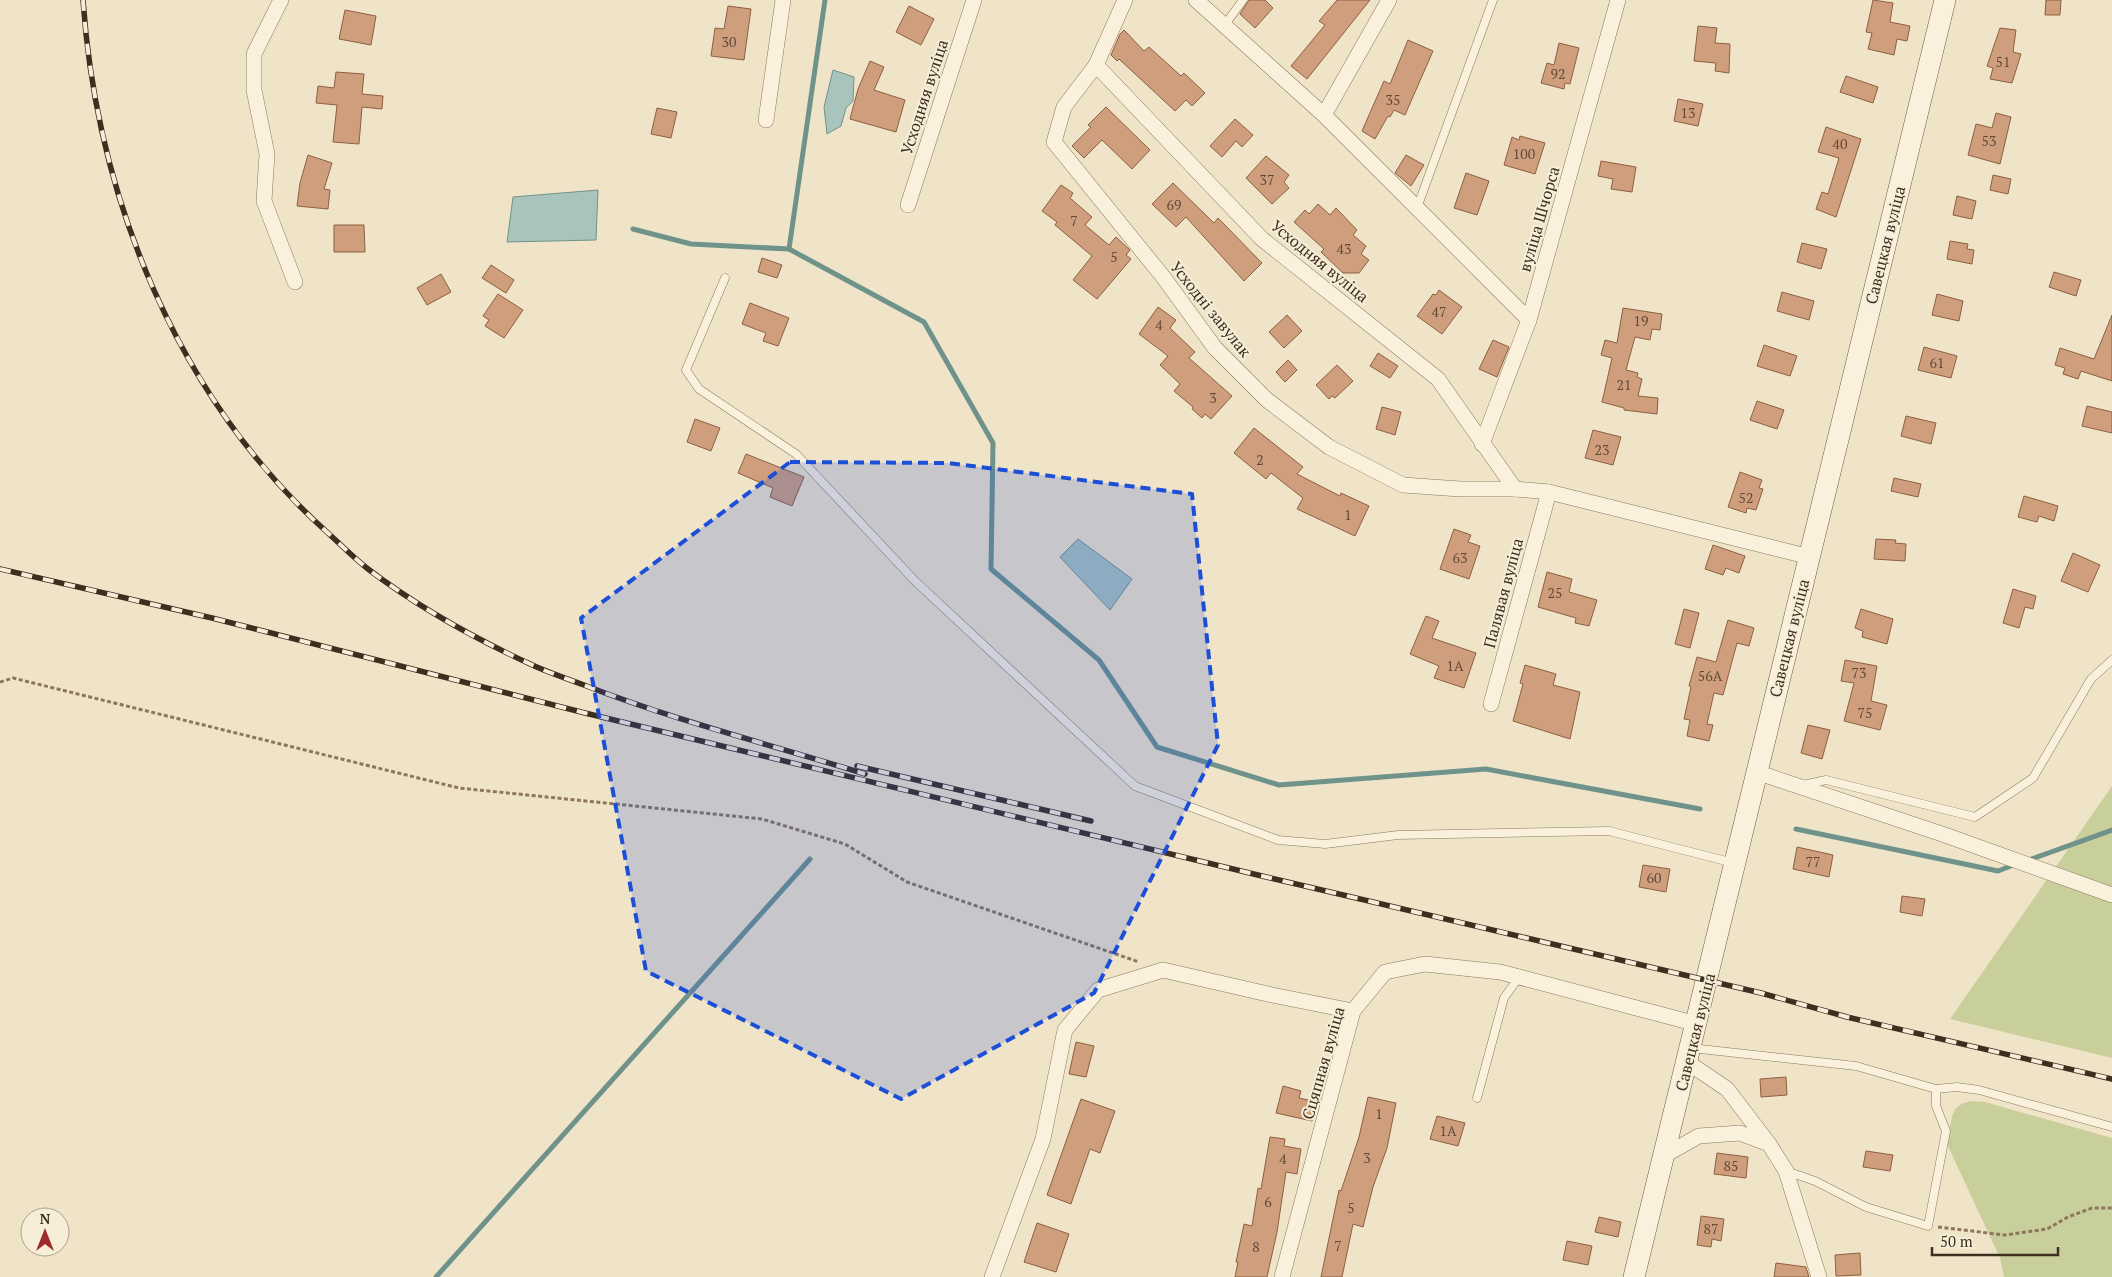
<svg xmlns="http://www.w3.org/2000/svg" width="2112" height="1277" viewBox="0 0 2112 1277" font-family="'PT Serif',serif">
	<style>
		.green { fill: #c9cf9b }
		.water { fill: #a9c4bc; stroke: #6f938a }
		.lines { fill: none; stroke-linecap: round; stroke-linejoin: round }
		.stream { stroke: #6f938a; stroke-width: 5 }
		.building { fill: #cf9f7d; stroke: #8d5f41 }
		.lane-casing { stroke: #8d765c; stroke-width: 9 }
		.street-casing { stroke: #8d765c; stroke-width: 16 }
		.secondary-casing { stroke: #6f573f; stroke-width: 22 }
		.path { stroke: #8d765c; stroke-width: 3; stroke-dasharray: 4 2.5; stroke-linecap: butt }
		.lane { stroke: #faf1dc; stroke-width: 8 }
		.street { stroke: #faf1dc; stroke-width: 15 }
		.secondary { stroke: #faf1dc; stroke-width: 21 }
		.rail-casing { stroke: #3d2e20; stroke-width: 5.5 }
		.rail { stroke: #f7eed8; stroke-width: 4; stroke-dasharray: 11; stroke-linecap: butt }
		.marked { fill: #1d4ed8; fill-opacity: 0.2; stroke: #1d4ed8; stroke-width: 4; stroke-dasharray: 10 6; stroke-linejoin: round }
		.labels { text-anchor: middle; stroke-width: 4; stroke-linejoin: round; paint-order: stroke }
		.number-label { font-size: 14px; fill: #624a37 }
		.street-label { font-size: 16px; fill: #3d2e20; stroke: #f7eed8 }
	</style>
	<rect width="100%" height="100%" fill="#f0e4c8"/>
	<g class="green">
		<path d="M2112,786V1058L1950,1019Z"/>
		<path d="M1972,1101L1985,1102L2112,1138V1277H2004L2000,1258L1947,1144L1952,1116L1956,1108L1963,1103Z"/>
	</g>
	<g class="water">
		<path d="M833,70L854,77L853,101L846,108L841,126L827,134L824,107Z"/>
		<path d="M598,190L596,240L507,242L513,197Z"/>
		<path d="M1078,539L1132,579L1110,610L1060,557Z"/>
	</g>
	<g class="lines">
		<g class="stream">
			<path d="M633,229L691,244L789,249L924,322L993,443L991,569L1099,660L1157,747L1279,785L1486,769L1700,809"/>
			<path d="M789,249L825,0"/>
			<path d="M1796,829L1998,871L2016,864"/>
			<path d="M2026,861L2112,830"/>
			<path d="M436,1277L810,859"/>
		</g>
	</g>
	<g class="building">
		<path d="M1249,0H1265L1273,8L1255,28L1240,14Z"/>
		<path d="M1337,0H1370L1307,79L1291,66L1325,25L1319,21Z"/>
		<path d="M1873,0L1893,3L1890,22L1910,26L1907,41L1897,39L1894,55L1868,49L1872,33L1866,32Z"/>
		<path d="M2046,0H2061L2060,15H2045Z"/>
		<path d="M728,6L751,9L744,60L711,56L715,28L724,29Z"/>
		<path d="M909,6L934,19L921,45L896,32Z"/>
		<path d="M345,10L376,16L371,45L339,39Z"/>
		<path d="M1698,26L1717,28L1715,43L1730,44L1729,73L1715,71L1716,63L1694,61Z"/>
		<path d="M2000,28L2016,30L2013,52L2021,54L2012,83L1990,79L1993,68L1987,66Z"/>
		<path d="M1124,30L1144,51L1149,47L1181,76L1184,73L1205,93L1192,106L1186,100L1175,111L1119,59L1117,61L1111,55L1120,34Z"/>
		<path d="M1408,40L1433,51L1405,115L1394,110L1390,117L1388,116L1375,139L1362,131L1384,81L1390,84Z"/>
		<path d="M1559,43L1579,48L1570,84L1565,83L1564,89L1541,83L1547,63L1554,65Z"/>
		<path d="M870,61L884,67L874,90L905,100L896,132L850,119L858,89Z"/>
		<path d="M336,72L364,74L362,94L383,96L382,109L362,107L359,144L333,142L337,105L316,103L318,86L334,88Z"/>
		<path d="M1846,76L1878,87L1873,103L1840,92Z"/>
		<path d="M1678,99L1703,104L1698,126L1674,121Z"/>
		<path d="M1106,107L1150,150L1132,169L1102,140L1084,158L1072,146L1091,127L1088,125Z"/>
		<path d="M657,108L677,112L671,138L651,134Z"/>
		<path d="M1996,113L2011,117L2000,164L1968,155L1976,124L1992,128Z"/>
		<path d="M1235,119L1253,135L1242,147L1236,141L1222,157L1210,146Z"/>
		<path d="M1826,127L1861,139L1836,217L1816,209L1822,192L1828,194L1839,158L1818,152Z"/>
		<path d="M1520,136L1545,143L1535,174L1504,165L1512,137L1519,140Z"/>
		<path d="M308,155L332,163L324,189L330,190L328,209L297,206L300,183Z"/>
		<path d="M1406,155L1424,165L1411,186L1395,173Z"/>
		<path d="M1266,156L1289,175L1284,182L1289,188L1272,204L1246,178Z"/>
		<path d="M1601,161L1636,167L1632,192L1611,189L1613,179L1598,176Z"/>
		<path d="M1466,173L1489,181L1477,215L1454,208Z"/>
		<path d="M1993,175L2011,179L2008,194L1990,190Z"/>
		<path d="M1173,183L1214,223L1218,218L1262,263L1244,281L1186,217L1176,227L1152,204Z"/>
		<path d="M1061,185L1073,193L1070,198L1092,217L1085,225L1109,245L1116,237L1130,250L1126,255L1131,259L1097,299L1073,280L1092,256L1055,225L1057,222L1042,211Z"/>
		<path d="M1957,196L1976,201L1972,219L1953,215Z"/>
		<path d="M1318,204L1330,215L1336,208L1357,230L1353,235L1366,246L1361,254L1369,260L1359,273H1343L1321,252L1324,249L1294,222L1305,210L1309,214Z"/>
		<path d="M334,225H364L365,252H334Z"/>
		<path d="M1950,241L1968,244L1967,249L1974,250L1972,264L1947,259Z"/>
		<path d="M1802,243L1827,249L1821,269L1797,262Z"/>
		<path d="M762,258L782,265L777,278L758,272Z"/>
		<path d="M491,265L514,280L506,293L482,278Z"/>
		<path d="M2054,272L2081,280L2076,296L2049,287Z"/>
		<path d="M441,274L451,292L427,305L417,288Z"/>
		<path d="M1439,290L1462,307L1442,334L1417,316L1433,294L1436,295Z"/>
		<path d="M1782,292L1814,301L1809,320L1777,311Z"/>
		<path d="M498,294L523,310L504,338L485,326L489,320L483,316Z"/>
		<path d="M1937,294L1963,301L1959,321L1932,315Z"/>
		<path d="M750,303L789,318L778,346L763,341L766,333L742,324Z"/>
		<path d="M1158,307L1176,320L1170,328L1195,352L1189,358L1232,396L1211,419L1205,414L1202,418L1192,409L1193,407L1174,391L1180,384L1160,365L1168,356L1139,334Z"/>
		<path d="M1623,308L1662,314L1660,330L1652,329L1650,340L1635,337L1626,370L1638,373L1637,377L1642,379L1638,396L1658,398L1657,414L1624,410V408L1602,402L1612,358L1601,355L1605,340L1617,343Z"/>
		<path d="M1287,315L1302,331L1284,348L1269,332Z"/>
		<path d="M2112,315V381L2081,371L2078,379L2063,374L2065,368L2055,365L2060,348L2094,359Z"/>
		<path d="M1493,340L1509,347L1497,377L1479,369Z"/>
		<path d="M1764,345L1797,356L1790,376L1757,366Z"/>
		<path d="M1924,347L1957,356L1951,378L1918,370Z"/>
		<path d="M1378,353L1398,366L1390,378L1370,366Z"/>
		<path d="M1288,360L1297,370L1285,382L1276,372Z"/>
		<path d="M1337,365L1353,381L1335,398L1332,396L1329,399L1316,385Z"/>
		<path d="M1757,401L1784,410L1777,429L1750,420Z"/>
		<path d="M2087,406L2112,412V433L2082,426Z"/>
		<path d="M1382,407L1401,412L1395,435L1376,429Z"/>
		<path d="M1906,416L1936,423L1931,444L1901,436Z"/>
		<path d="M695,419L720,428L711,451L687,442Z"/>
		<path d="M1254,428L1303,467L1297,474L1340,496L1341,493L1369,506L1355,536L1297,509L1303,498L1271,473L1266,479L1234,453Z"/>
		<path d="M1593,430L1621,437L1613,465L1585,458Z"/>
		<path d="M746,454L804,477L792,506L770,497L773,488L738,473Z"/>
		<path d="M1740,472L1762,480L1759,488L1763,489L1756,510L1747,508L1746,513L1728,507Z"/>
		<path d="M1894,478L1921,484L1918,497L1891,491Z"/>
		<path d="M2024,496L2058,506L2054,521L2039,516L2037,522L2018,517Z"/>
		<path d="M1454,529L1471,535L1468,542L1480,546L1469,579L1440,569Z"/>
		<path d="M1876,539L1896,540L1895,543L1906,544L1905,561L1874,559Z"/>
		<path d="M1713,545L1745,556L1739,573L1726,568L1723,575L1705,569Z"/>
		<path d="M2073,553L2100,565L2088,592L2061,581Z"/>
		<path d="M1547,572L1572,579L1569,592L1597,600L1589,626L1575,623L1576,618L1538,607Z"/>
		<path d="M2013,589L2036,596L2033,609L2025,607L2019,628L2003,623Z"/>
		<path d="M1684,609L1699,613L1690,648L1675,644Z"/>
		<path d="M1861,609L1893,619L1887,644L1862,637L1863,631L1855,628Z"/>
		<path d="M1426,616L1439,621L1432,638L1476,653L1464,688L1434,678L1439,666L1410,654Z"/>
		<path d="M1728,620L1754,628L1749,646L1737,643L1723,695L1714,693L1707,724L1713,725L1709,741L1687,736L1690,720L1684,719L1691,687L1689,686L1697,657L1716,662Z"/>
		<path d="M1845,660L1877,666L1871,701L1887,705L1880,730L1844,721L1854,683L1841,681Z"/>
		<path d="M1525,665L1556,674L1553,685L1580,692L1570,739L1513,721L1523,684L1520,683Z"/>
		<path d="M1808,725L1830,730L1822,759L1801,753Z"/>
		<path d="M1797,847L1833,855L1829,877L1793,869Z"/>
		<path d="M1643,865L1670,869L1666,892L1639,887Z"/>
		<path d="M1902,896L1925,899L1922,916L1900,912Z"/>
		<path d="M1076,1042L1094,1046L1086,1077L1069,1074Z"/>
		<path d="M1786,1077L1787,1095L1761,1097L1760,1079Z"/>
		<path d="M1283,1086L1301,1091L1299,1098L1317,1102L1312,1121L1276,1113Z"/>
		<path d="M1368,1097L1396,1103L1387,1148L1373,1187L1363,1227L1353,1224L1342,1277H1321L1339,1190L1341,1191L1359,1137Z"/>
		<path d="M1081,1099L1115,1111L1100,1153L1090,1149L1071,1204L1047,1195Z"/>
		<path d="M1437,1116L1465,1123L1458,1146L1430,1139Z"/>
		<path d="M1270,1137L1285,1139L1284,1146L1301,1149L1297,1174L1286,1172L1277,1232L1267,1277H1235L1238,1262H1236L1244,1224L1252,1226L1258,1188L1261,1189Z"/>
		<path d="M1866,1151L1893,1155L1890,1171L1863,1167Z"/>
		<path d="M1717,1153L1748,1157L1746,1178L1714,1174Z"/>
		<path d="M1701,1216L1724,1219L1721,1241L1712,1239L1711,1247L1697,1245Z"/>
		<path d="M1599,1217L1621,1222L1618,1237L1595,1232Z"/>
		<path d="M1037,1223L1069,1234L1056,1272L1024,1262Z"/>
		<path d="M1567,1241L1592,1246L1588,1265L1563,1260Z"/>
		<path d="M1860,1253L1861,1275L1836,1276L1835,1255Z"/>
		<path d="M1776,1263L1806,1267L1809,1277H1774Z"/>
	</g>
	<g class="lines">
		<g class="lane-casing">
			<g id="lane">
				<path d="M1224,26L1243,0"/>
				<path d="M1417,208L1493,0"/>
				<path d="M725,278L686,370L699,389L796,454L915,581L1135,786L1278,840L1325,844L1398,835L1609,831L1734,863"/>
				<path d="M1803,785L1826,780L1975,817L2033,778L2091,679L2112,660"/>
				<path d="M1691,1048L1856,1066L1936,1089"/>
				<path d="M1477,1098L1504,998L1519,977"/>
				<path d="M1786,1171L1815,1181L1866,1207L1928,1226L1946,1131L1936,1106V1089L1957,1087L1979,1090L2112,1127"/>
			</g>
		</g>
		<g class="street-casing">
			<g id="street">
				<path d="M281,0L254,54V90L267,154L264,201L295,282"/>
				<path d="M1125,0L1096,65L1064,107L1054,142L1164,278L1215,348L1267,400L1329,447L1403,485L1460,489H1515L1549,492L1810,557"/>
				<path d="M1196,0L1324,115L1529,320"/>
				<path d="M1096,65L1262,239L1438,379L1515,489"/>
				<path d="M1324,115L1389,0"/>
				<path d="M766,120L783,0"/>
				<path d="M908,205L974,0"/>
				<path d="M1482,444L1529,320L1618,0"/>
				<path d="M1491,704L1549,492"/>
				<path d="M1756,772L1945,835L2112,895"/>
				<path d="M1687,1062L1727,1089L1769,1144L1786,1171L1819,1277"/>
				<path d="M1665,1155L1699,1136L1740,1133L1769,1144"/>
				<path d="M992,1277L1043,1139L1065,1030L1098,990L1163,970L1272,995L1353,1011"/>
				<path d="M1282,1277L1353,1011L1385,972L1425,964L1500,972L1697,1024"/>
			</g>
		</g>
		<g class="secondary-casing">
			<path id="secondary" d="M1634,1277L1945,0"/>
		</g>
		<g class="path">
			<path d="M0,682L13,678L459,788L762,819L845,844L907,882L1139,962"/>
			<path d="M1938,1227L2005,1235L2047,1229L2068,1217L2092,1208H2112"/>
		</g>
		<use href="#lane" class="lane"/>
		<use href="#street" class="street"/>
		<use href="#secondary" class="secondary"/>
		<g class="rail-casing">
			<g id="rail">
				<path d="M83,0C97,199 177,398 328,533C341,545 354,558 368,569C418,607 472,637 528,663C546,672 566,678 584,685C676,721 772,745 865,774"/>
				<path d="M0,569L212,618L585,713L1262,876L1761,993L1847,1017L2112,1079"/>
				<path d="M857,766L1091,821"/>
			</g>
		</g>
		<use href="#rail" class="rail"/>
	</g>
	<path class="marked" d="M790,462L948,463L1192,494L1218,745L1094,993L901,1099L646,971L581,618Z"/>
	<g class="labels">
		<g class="number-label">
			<text x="729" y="47">30</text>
			<text x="2003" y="67">51</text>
			<text x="1558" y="79">92</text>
			<text x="1393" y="105">35</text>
			<text x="1688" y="118">13</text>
			<text x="1989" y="146">53</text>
			<text x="1840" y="149">40</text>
			<text x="1524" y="159">100</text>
			<text x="1267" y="185">37</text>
			<text x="1174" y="210">69</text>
			<text x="1074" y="226">7</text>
			<text x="1344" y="254">43</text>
			<text x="1114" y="262">5</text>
			<text x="1439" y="317">47</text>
			<text x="1641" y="326">19</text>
			<text x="1159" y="330">4</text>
			<text x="1937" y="368">61</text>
			<text x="1624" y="390">21</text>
			<text x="1213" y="403">3</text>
			<text x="1602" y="455">23</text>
			<text x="1260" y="465">2</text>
			<text x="1746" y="503">52</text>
			<text x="1348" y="520">1</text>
			<text x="1460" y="563">63</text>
			<text x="1555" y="598">25</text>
			<text x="1455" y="671">1А</text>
			<text x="1859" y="678">73</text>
			<text x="1710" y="681">56А</text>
			<text x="1865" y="718">75</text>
			<text x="1813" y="867">77</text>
			<text x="1654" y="883">60</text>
			<text x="1379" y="1119">1</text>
			<text x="1448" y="1136">1А</text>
			<text x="1367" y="1163">3</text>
			<text x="1283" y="1164">4</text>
			<text x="1731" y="1171">85</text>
			<text x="1268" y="1207">6</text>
			<text x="1351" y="1213">5</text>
			<text x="1711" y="1234">87</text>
			<text x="1338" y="1251">7</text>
			<text x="1256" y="1252">8</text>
		</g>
		<g class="street-label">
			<text transform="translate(924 97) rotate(-72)" y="6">Усходняя вуліца</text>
			<text transform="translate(1539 219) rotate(-74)" y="6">вуліца Шчорса</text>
			<text transform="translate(1885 245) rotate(-76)" y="6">Савецкая вуліца</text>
			<text transform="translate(1320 261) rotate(39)" y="6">Усходняя вуліца</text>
			<text transform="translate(1211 309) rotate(51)" y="6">Усходні завулак</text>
			<text transform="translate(1503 593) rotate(-75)" y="6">Палявая вуліца</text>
			<text transform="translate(1789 638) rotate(-76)" y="6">Савецкая вуліца</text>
			<text transform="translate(1695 1032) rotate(-76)" y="6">Савецкая вуліца</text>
			<text transform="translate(1323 1063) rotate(-74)" y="6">Сцяпная вуліца</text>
		</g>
	</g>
	<g transform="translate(45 1232)"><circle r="24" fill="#f7eed8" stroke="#ada18e"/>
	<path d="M0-4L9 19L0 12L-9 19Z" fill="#9e2a2b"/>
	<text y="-8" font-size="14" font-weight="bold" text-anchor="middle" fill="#3d2e20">N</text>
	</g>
	<path d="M1932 1247v8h126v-8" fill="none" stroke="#3d2e20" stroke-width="2.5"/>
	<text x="1940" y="1247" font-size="15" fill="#3d2e20" stroke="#f7eed8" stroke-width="4" paint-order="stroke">50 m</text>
</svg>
